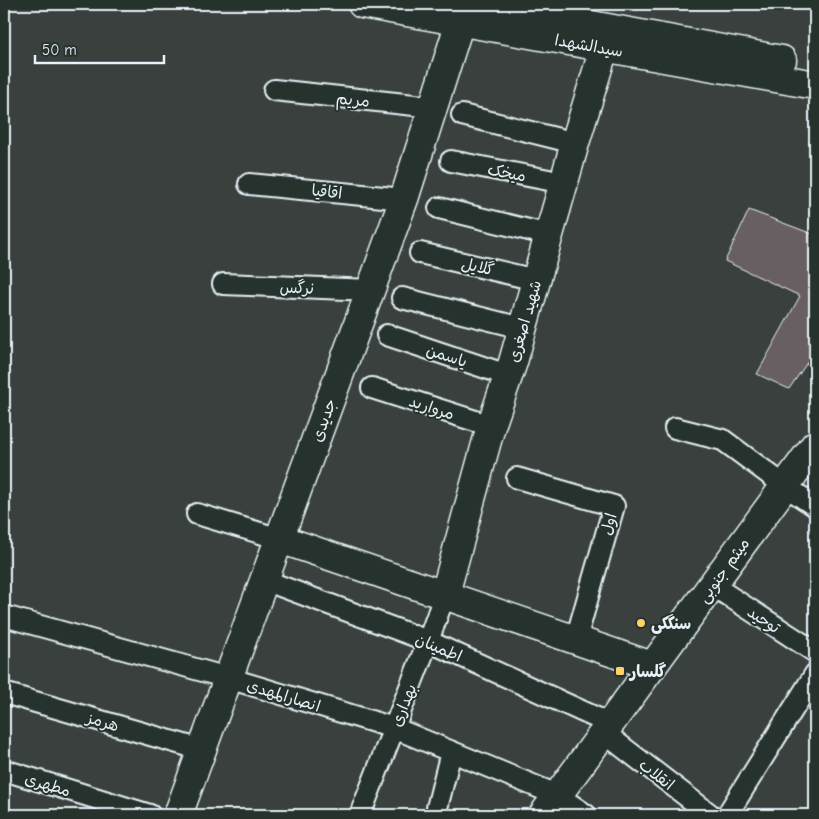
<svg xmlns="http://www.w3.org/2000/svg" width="819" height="819" viewBox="0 0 819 819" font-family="'Comic Neue','Playpen Sans Arabic',sans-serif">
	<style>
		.building { fill: #685e62; stroke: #e8f1f8 }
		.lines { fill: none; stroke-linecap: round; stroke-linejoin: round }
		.street-casing { stroke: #e8f1f8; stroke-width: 24 }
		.secondary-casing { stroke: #e8f1f8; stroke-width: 31 }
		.street { stroke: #26332d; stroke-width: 20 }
		.secondary { stroke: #26332d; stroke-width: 28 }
		.poi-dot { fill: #ffd166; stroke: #26332d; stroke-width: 2 }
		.labels { text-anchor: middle; stroke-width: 4; stroke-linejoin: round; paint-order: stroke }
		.street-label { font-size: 16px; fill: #e8f1f8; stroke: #26332d }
		.poi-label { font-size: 16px; font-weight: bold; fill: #e8f1f8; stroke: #26332d; text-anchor: start }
	</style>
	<rect width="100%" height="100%" fill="#3a403d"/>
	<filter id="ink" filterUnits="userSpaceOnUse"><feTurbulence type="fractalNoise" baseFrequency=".02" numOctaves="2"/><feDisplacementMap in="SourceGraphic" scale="10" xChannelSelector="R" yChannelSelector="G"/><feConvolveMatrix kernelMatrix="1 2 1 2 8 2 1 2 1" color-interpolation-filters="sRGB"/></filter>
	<g filter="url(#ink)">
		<path class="building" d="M749,210L815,235V351L789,389L757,374L800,296L725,261Z"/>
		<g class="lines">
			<g class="street-casing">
				<g id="street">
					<path d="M274,90L433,107"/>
					<path d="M462,115L575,143"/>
					<path d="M451,161L564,183"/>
					<path d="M249,184L404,199"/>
					<path d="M439,208L549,235"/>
					<path d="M420,253L536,280"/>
					<path d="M223,284L371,290"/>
					<path d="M402,298L522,328"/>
					<path d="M387,335L507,375"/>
					<path d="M372,388L491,426"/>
					<path d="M675,428L723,440L785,486L815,506"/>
					<path d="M517,478L614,506L576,639"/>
					<path d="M197,514L280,539"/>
					<path d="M264,580L428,641L610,724"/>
					<path d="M712,585L815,652"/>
					<path d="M4,616L228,678L394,728L557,795L586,815"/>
					<path d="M4,693L202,750"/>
					<path d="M603,732L711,815"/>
					<path d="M4,770L150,815"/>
					<path d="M437,808L451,752"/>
					<path d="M360,815L428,641L445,594"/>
					<path d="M727,815L815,674"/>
				</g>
			</g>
			<g class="secondary-casing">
				<g id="secondary">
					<path d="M362,4L815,85"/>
					<path d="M476,4L782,60"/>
					<path d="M280,539L652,666"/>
					<path d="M445,594L491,426L513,362L575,143L610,29"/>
					<path d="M178,815L387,245L404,199L460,22"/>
					<path d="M543,815L815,445"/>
				</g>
			</g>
			<use href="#street" class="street"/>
			<use href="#secondary" class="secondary"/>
		</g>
	</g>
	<g class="poi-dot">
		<circle cx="641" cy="623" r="5"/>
		<rect x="615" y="666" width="10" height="10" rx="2.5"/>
	</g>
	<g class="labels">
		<g class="street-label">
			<text transform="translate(589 45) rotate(10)" y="6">سیدالشهدا</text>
			<text transform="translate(353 99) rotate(6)" y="6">مریم</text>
			<text transform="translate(507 172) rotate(11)" y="6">میخک</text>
			<text transform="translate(327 191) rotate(6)" y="6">اقاقیا</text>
			<text transform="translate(478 266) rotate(13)" y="6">گلایل</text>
			<text transform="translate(297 287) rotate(2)" y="6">نرگس</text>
			<text transform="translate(524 321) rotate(-74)" y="6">شهید اصغری</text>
			<text transform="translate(447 355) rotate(18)" y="6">یاسمن</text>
			<text transform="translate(432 407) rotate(18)" y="6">مروارید</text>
			<text transform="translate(323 420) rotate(-70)" y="6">جدیدی</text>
			<text transform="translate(608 524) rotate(-74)" y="6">اول</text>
			<text transform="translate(723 570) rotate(-54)" y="6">میثم جنوبی</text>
			<text transform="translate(764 619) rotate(33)" y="6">توحید</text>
			<text transform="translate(439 647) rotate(23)" y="6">اطمینان</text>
			<text transform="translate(284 695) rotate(17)" y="6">انصارالمهدی</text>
			<text transform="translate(403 705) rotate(-68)" y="6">بهداری</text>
			<text transform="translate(103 721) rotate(16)" y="6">هرمز</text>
			<text transform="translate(657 774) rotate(38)" y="6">انقلاب</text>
			<text transform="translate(48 784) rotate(17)" y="6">مطهری</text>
		</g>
		<g class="poi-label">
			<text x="651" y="629">سنگکی</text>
			<text x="630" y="677">گلسار</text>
		</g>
	</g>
	<rect width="819" height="819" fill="none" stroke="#26332d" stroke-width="20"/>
	<rect x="10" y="10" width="799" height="799" fill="none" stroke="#e8f1f8" stroke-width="2" filter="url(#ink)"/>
	<path d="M35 55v8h129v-8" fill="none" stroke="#e8f1f8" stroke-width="2.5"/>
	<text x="42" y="55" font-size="15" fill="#e8f1f8" stroke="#26332d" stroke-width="4" paint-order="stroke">50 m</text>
</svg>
